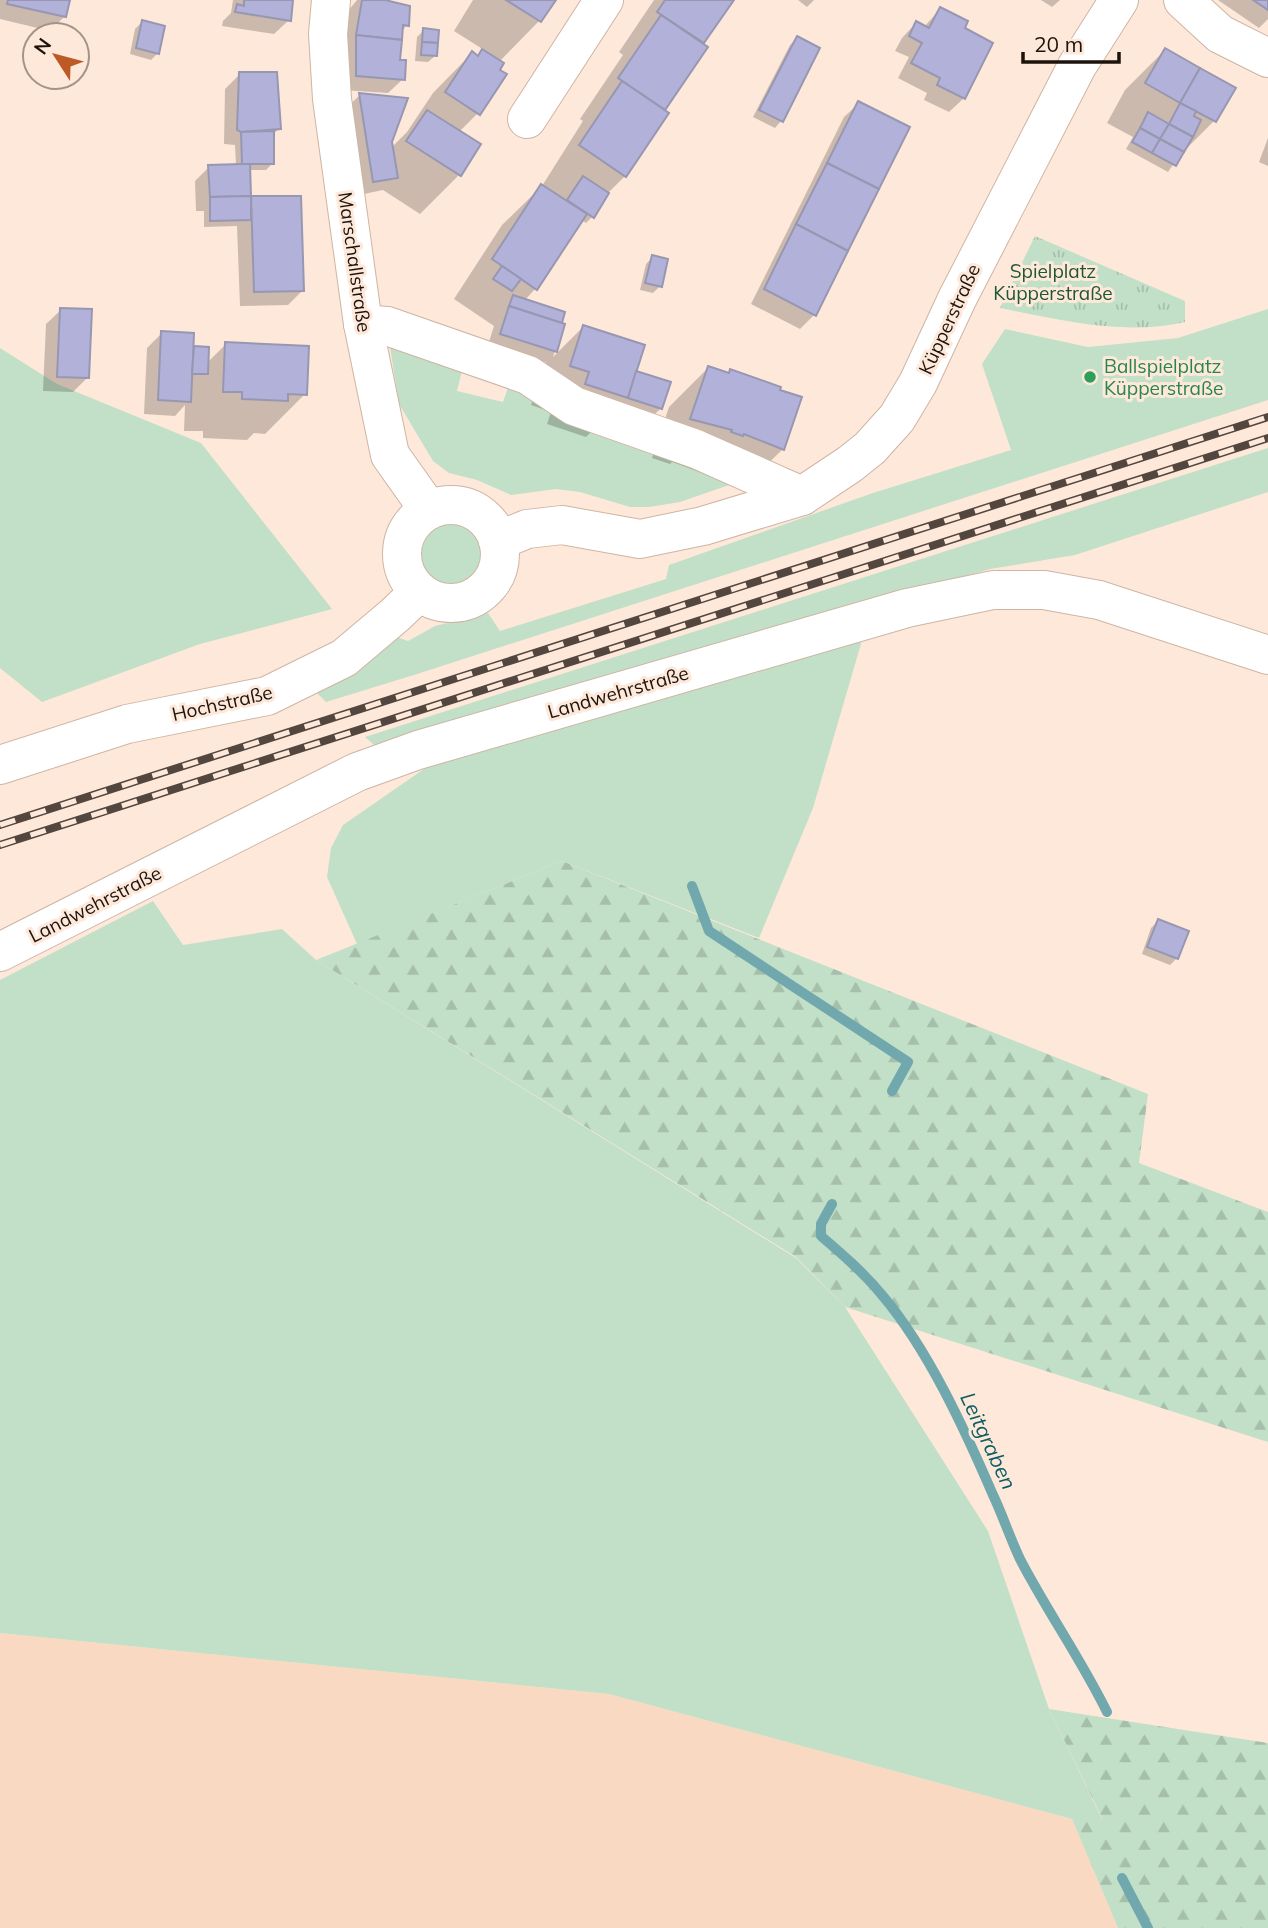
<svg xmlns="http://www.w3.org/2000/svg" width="1268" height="1928" viewBox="0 0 1268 1928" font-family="Mulish,sans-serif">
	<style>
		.built { fill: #fad9c3 }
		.grass { fill: #c2e0c7 }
		.forest { fill: url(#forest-firs) }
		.park { fill: url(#park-tufts) }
		.shadow { fill: #0003 }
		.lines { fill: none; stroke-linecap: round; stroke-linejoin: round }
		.stream { stroke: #70a8ad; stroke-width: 10 }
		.building { fill: #b2b1da; stroke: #9897b1; stroke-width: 2 }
		.minor-casing { stroke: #ceb5a4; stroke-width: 40 }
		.minor { stroke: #fff; stroke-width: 38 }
		.rail-casing { stroke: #52463e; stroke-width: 8 }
		.rail { stroke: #fee8da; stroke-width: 5; stroke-dasharray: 16; stroke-linecap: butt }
		.leisure-dot { fill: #2e9e5b; stroke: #fee8da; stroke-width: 2.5 }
		.labels { text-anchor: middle; stroke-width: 6; stroke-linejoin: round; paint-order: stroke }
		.street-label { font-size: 19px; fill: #1c130d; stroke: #fee8da }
		.park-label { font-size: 19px; fill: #1e5730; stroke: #fee8da }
		.leisure-label { font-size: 19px; fill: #27864d; stroke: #fee8da; text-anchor: start }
		.water-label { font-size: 21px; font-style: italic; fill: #0b5d63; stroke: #fee8da }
	</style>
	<defs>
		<pattern id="forest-firs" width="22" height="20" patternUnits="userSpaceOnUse" patternTransform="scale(1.75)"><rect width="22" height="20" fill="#c2e0c7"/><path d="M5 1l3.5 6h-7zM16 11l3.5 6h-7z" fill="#a6bfaa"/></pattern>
		<pattern id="park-tufts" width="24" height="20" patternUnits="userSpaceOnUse" patternTransform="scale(1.75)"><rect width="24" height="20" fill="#c2e0c7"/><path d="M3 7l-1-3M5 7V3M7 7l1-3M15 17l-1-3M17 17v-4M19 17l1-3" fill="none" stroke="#a6bfaa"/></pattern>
	</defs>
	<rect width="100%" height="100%" fill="#fee8da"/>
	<path class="built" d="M0,1633L609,1694L1072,1819L1118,1928H0Z"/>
	<g class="grass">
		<path d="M1268,309V400L414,675L326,702L317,693L342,679L397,637L408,641L435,626L488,613L500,631L666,579L669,565L873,493L1011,450L982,364L1005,329L1088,347L1178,338Z"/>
		<path d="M390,347L464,363L457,391L503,402L511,379L732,484L680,502L649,507H630L580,492L556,489L511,495L477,480L449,473L433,461L399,404Z"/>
		<path d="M0,348L57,384L201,443L332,609L200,644L42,702L0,668Z"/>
		<path d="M1268,448V492L1075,555L990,569L682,658L381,751L365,737Z"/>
		<circle cx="451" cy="553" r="36"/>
		<path d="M863,637L813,808L759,938L562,861L357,944L327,877L331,848L343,825L437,760Z"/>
		<path d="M153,901L183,945L282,929L316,960L796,1258L845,1307L988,1531L1049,1709L1102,1819H1072L609,1694L0,1633V980Z"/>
	</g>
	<g class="forest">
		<path d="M562,861L1148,1094L1139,1163L1268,1212V1442L845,1307L796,1257L316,960Z"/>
		<path d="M1049,1709L1268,1743V1928H1118L1072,1819L1102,1818Z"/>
	</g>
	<path class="park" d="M1035,236L1185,301V322C1124,336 1060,320 1000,308Z"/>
	<g class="shadow">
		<path d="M0,0H68L65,16L50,31L0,19Z"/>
		<path d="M233,0H292L289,20L274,34L222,26L223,21L231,13Z"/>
		<path d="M357,0H390L389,3L407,25L401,32L398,61L403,79L388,93L343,90L348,11Z"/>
		<path d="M473,0H553L539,21L499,62L478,113L459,132V175L420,214L383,190L359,195L345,109L360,95L390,142L391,148L407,132L433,93L472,53L477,57L484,50L454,31Z"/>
		<path d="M654,0H731L702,44L706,47L662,111L625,176L608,193L592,217L586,223L581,220L536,288L524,301L563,313L559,324L563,326L553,357L583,327L634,372L669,383L660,409L654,415L619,404L586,437L547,424L551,412L531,405L546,361L541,366L487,348L494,326L454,299L502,225L542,186L583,121L580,119L623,55L619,52Z"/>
		<path d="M798,0H814L807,7Z"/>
		<path d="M1041,0H1060L1052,7Z"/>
		<path d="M1218,0H1268V19L1259,28Z"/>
		<path d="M940,9L963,29L964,98L949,112L924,100L927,93L898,78L909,57L895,51L902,38L916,23L924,27Z"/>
		<path d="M142,22L158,53L151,60L130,54L135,29Z"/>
		<path d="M424,30L435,56L428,62L415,61L417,37Z"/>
		<path d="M797,38L781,121L775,128L753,117L790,45Z"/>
		<path d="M1165,50L1233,88L1214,121L1179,156L1168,172L1126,149L1133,137L1107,123L1125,90Z"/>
		<path d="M240,74L279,129L272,135L273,163L266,170H248L249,198L299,197L302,291L288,305L240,306L237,226L204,227V211H196L195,181L209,167L236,166L235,145L224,144L225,89Z"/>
		<path d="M859,103L814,315L800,329L751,304L844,117Z"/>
		<path d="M1268,138V166L1259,162Z"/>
		<path d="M653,257L660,286L653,293L640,290L646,264Z"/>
		<path d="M61,310L88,377L73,392L43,391L46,324Z"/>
		<path d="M162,333L191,351L194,348L207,363L226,344L305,394L265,434L254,433L247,440L203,438V431H184L185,405L175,416L144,414L147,348Z"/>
		<path d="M708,368L783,449L743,488L672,462L670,464L652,458L669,407Z"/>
		<path d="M1158,921L1177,958L1170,965L1142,954L1151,928Z"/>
	</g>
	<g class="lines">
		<g class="stream">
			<path d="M692,886L709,931L908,1062L892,1091"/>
			<path d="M832,1204L821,1224V1236C842,1254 864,1273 882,1295C928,1349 965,1430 993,1495C1003,1516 1010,1538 1020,1559C1047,1611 1081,1659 1107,1712"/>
			<path d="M1122,1878L1148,1928"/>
		</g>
	</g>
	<g class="building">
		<path d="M8,0H70L66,17L7,4Z"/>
		<path d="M244,0H293L291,21L235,12L237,4L244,6Z"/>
		<path d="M362,0H385L410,6L409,26L403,25L402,40L356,35Z"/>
		<path d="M506,0H556L541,22Z"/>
		<path d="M665,0H734L704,43L657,12Z"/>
		<path d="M1253,0H1268V10Z"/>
		<path d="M940,7L968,21L965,28L993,43L965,99L937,85L940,78L911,63L922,43L909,36L916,21L929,28Z"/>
		<path d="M661,15L708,47L665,110L618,78Z"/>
		<path d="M142,20L165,26L159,54L136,48Z"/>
		<path d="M423,28L439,30L438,43L422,42Z"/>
		<path d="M356,35L402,40L400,60H406L405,80L356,76Z"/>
		<path d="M797,36L820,48L783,122L759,110Z"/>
		<path d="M422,42L438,43L437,56L421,55Z"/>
		<path d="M1165,48L1200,68L1180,103L1145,83Z"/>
		<path d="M482,49L504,63L500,70L507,74L480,115L445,92L472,51L478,56Z"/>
		<path d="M1200,68L1236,88L1216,122L1180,103Z"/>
		<path d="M239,72H277L281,129L241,132L237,130Z"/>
		<path d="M622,81L669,113L626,177L579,145Z"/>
		<path d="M359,93L408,98L392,142L398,178L373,182Z"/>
		<path d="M858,101L910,127L879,189L827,163Z"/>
		<path d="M1180,103L1196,111L1194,116L1201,120L1193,137L1169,124Z"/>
		<path d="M427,110L481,144L461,176L406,141Z"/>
		<path d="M1148,112L1169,124L1160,139L1140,128Z"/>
		<path d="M1169,124L1193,137L1184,152L1160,139Z"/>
		<path d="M1140,128L1160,139L1152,153L1132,142Z"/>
		<path d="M274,131V164H242L241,132Z"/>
		<path d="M1160,139L1184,152L1176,166L1152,153Z"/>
		<path d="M827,163L879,189L848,251L796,224Z"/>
		<path d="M242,164H250L251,196L210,197L208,165Z"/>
		<path d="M583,176L609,193L594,218L567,200Z"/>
		<path d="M541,184L587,214L537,290L492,259Z"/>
		<path d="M251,196H301L304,291L254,292Z"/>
		<path d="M251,196V220L210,221V197Z"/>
		<path d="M796,224L848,251L816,316L764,289Z"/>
		<path d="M652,255L668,259L662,287L645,283Z"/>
		<path d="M502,266L521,279L512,291L493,279Z"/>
		<path d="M513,295L565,312L562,323L509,306Z"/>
		<path d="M509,306L565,324L557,352L500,334Z"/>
		<path d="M60,308L92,309L89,378L57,377Z"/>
		<path d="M583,325L645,345L628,398L585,384L589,372L570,366Z"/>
		<path d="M161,331L194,333L191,402L158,400Z"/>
		<path d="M225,342L309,346L307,395L288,394V401L242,399V392H223Z"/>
		<path d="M194,346L209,347L208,374H192Z"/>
		<path d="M708,366L729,373L730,369L781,387L780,390L802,397L784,450L744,434L743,436L731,432L732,430L690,419Z"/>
		<path d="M636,371L671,382L662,409L628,398Z"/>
		<path d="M1158,919L1189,931L1178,959L1147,947Z"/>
	</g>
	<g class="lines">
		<g class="minor-casing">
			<g id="minor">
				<path d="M331,0L328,34L332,99L363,324L390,455L429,510"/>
				<path d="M1183,0L1220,34L1268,58"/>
				<path d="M527,119L604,0"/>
				<path d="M363,324L387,326L528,375L574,406L696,449L802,496"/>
				<circle cx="451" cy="554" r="49"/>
				<path d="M498,541L527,529L562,525L640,539L703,526L802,496L850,464L870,448L897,418L918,383L957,299L1077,66L1119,0"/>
				<path d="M0,765L127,724L267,696L344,658L395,615L419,592"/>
				<path d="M0,952L357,772L418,750L907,608L993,590H1044L1099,600L1268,655"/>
			</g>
		</g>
		<use href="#minor" class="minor"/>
		<g class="rail-casing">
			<g id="rail">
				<path d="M0,825L1268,417"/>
				<path d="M0,845L1268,438"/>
			</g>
		</g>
		<use href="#rail" class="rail"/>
	</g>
	<circle class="leisure-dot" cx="1090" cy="377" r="7"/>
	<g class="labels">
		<g class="street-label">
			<text transform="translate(355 262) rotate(82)" y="7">Marschallstraße</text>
			<text transform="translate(949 319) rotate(-65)" y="7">Küpperstraße</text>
			<text transform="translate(618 692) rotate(-16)" y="7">Landwehrstraße</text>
			<text transform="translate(222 703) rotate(-13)" y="7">Hochstraße</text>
			<text transform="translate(95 904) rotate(-27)" y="7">Landwehrstraße</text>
		</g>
		<g class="park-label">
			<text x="1053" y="278">Spielplatz<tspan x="1053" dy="22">Küpperstraße</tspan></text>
		</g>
		<g class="leisure-label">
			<text x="1104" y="373">Ballspielplatz<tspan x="1104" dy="22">Küpperstraße</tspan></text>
		</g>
		<g class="water-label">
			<text transform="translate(988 1441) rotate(65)" y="7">Leitgraben</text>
		</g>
	</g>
	<g transform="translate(56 56) rotate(306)"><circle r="33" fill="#fee8da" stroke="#a49388" stroke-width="2"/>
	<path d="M0-5L12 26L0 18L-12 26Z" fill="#bd5924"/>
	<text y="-10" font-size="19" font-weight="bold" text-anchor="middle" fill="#1c130d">N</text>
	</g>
	<path d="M1023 52v10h96v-10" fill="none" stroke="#1c130d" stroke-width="3.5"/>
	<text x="1034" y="52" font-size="21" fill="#1c130d" stroke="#fee8da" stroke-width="5" paint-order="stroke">20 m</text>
</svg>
